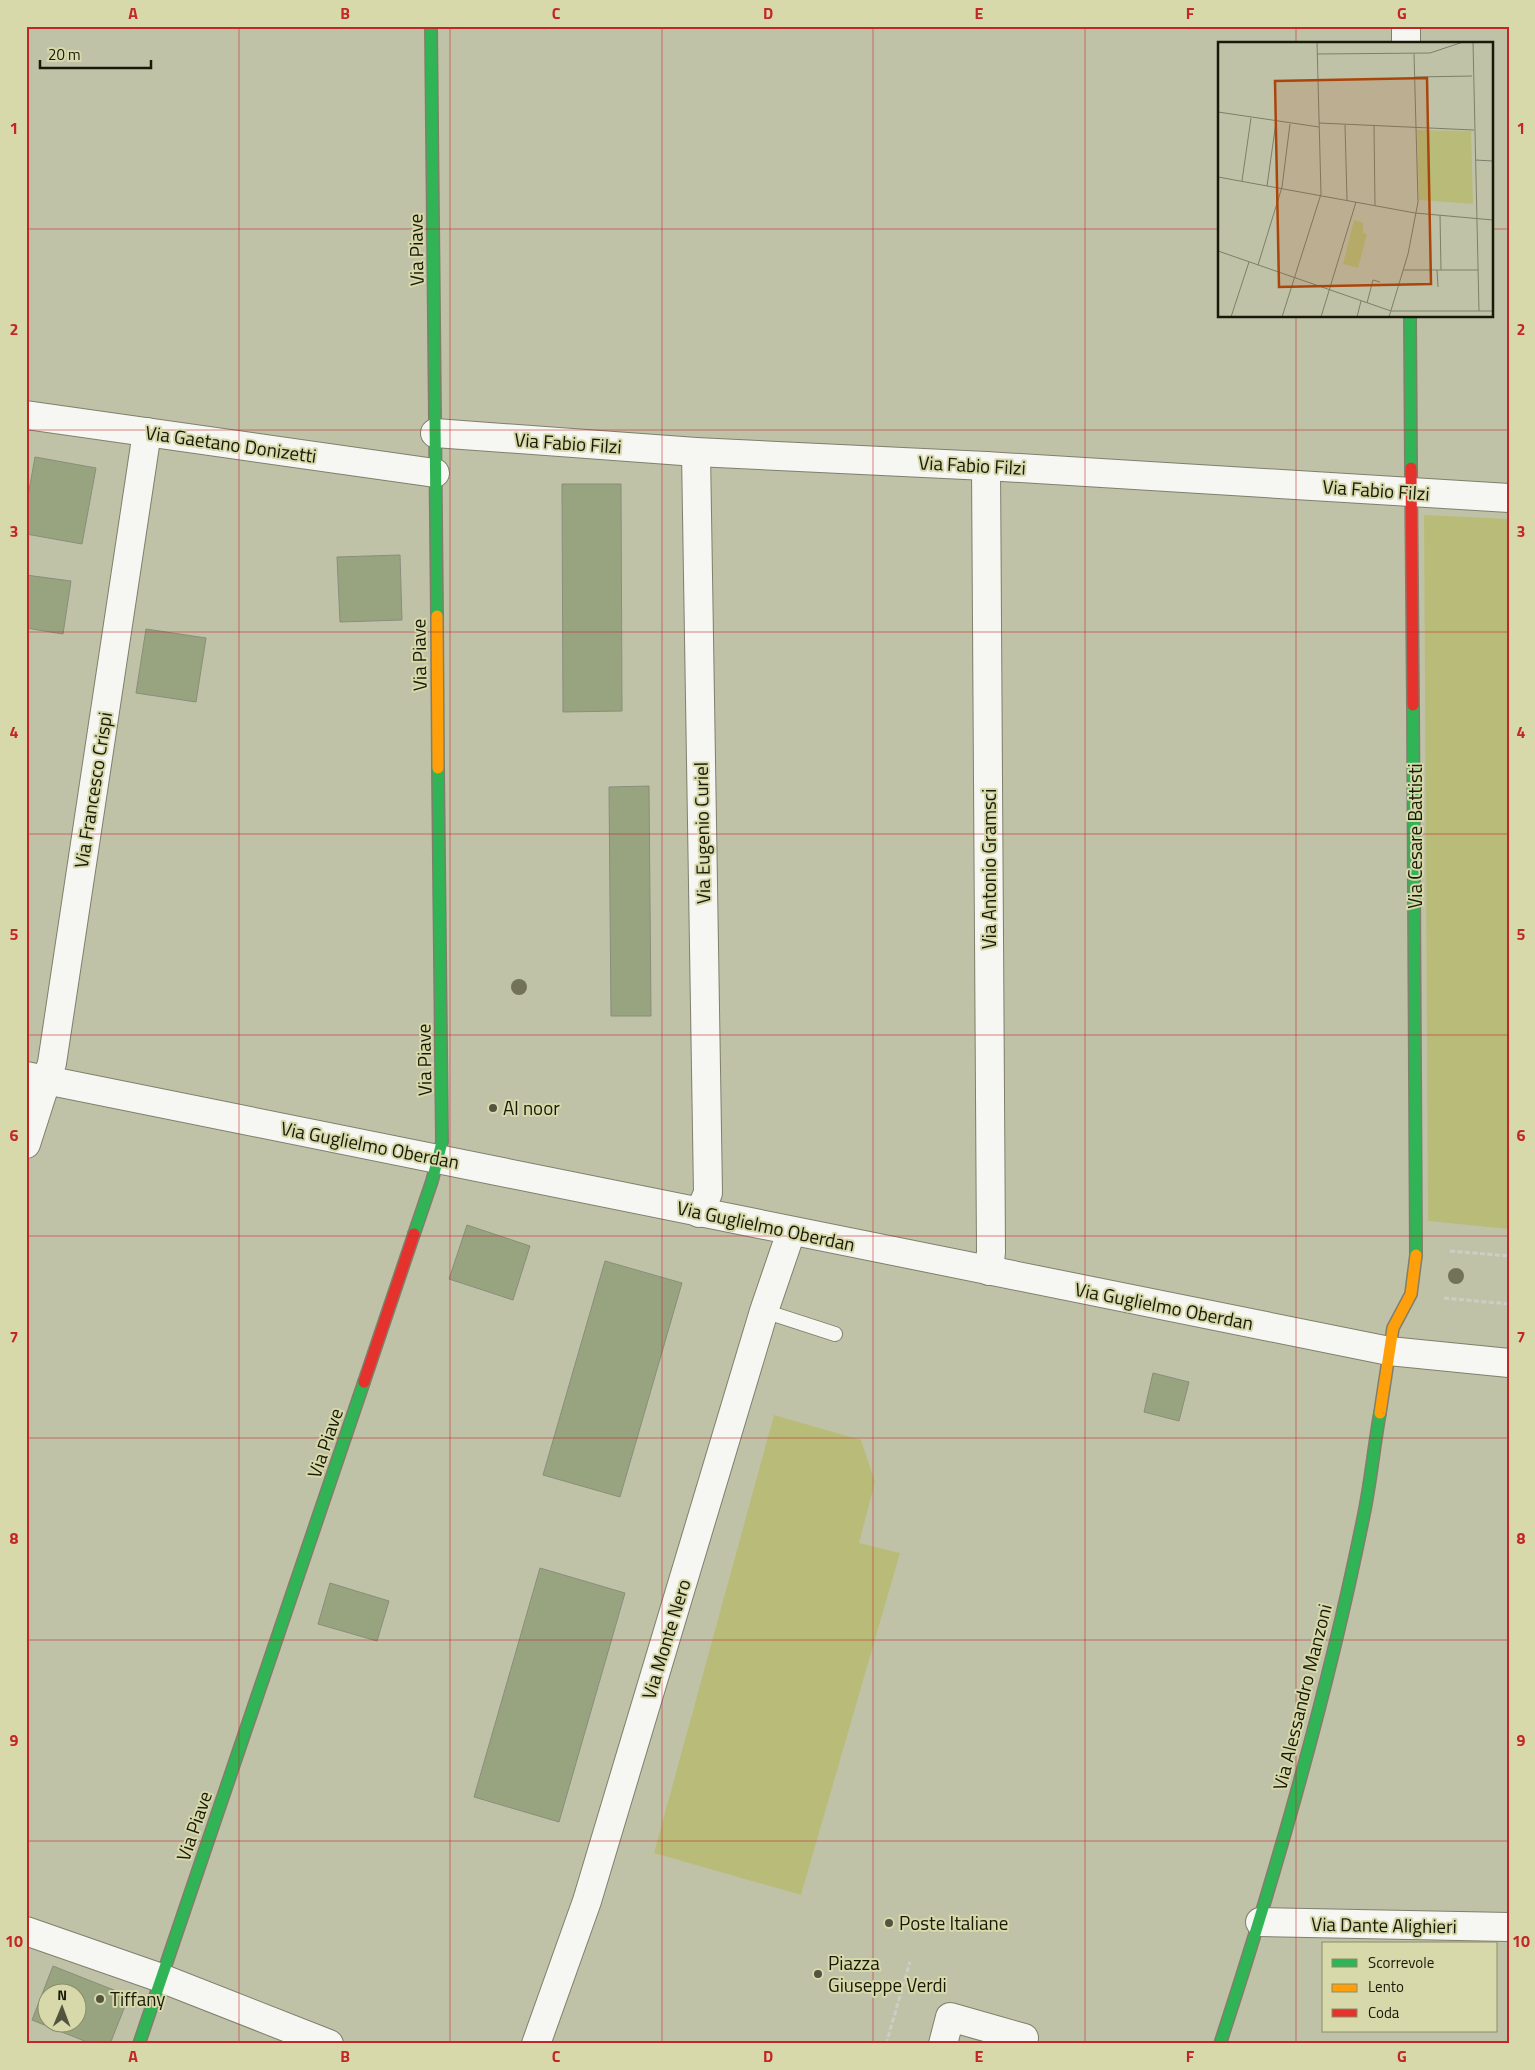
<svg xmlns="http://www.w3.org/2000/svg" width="1535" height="2070" viewBox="0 0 1535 2070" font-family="'Titillium Web',sans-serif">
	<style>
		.green { fill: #b9bc79 }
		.building { fill: #98a47f; stroke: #898e7b; fill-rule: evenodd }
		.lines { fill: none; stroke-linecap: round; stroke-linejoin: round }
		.lane-casing { stroke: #7f7f6c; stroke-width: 16 }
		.street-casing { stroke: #7f7f6c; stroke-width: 30 }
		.fast-casing { stroke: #7f7f6c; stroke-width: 14 }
		.slow-casing { stroke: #7f7f6c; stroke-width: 14 }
		.jam-casing { stroke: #7f7f6c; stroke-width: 14 }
		.path { stroke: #cdcdc5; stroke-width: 3; stroke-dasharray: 5 2.5; stroke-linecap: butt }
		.lane { stroke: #f6f6f2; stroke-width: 14 }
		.street { stroke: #f6f6f2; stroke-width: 28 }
		.fast { stroke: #30b455; stroke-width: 11 }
		.slow { stroke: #ff9f0a; stroke-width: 11 }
		.jam { stroke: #e5322d; stroke-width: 11 }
		.tree { fill: #717259 }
		.grid { fill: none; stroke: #c32625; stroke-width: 1; stroke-opacity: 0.55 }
		.poi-dot { fill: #535440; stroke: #d7d9aa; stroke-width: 2 }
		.labels { text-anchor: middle; stroke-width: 4; stroke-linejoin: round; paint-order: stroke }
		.street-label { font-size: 19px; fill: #191908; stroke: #d7d9aa }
		.poi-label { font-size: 19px; fill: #191908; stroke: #d7d9aa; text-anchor: start }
		.inset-road { fill: none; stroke: #7d7e68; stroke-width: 1 }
		.view { fill: #aa460b; fill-opacity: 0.15; stroke: #aa460b; stroke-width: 2.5 }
		.inset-edge { fill: none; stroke: #191908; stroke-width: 2.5 }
		.neatline { fill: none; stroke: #c32625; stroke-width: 2 }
		.grid-label { font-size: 16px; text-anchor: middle; font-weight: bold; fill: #c32625 }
	</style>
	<rect width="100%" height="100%" fill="#c0c2a8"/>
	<g class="green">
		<path d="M1424,515L1509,519V1229L1428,1221Z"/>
		<path d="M774,1415L861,1440L875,1482L859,1543L900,1553L801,1895L654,1853Z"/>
	</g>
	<g class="building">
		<path d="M35,457L96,468L82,544L26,534V507Z"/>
		<path d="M562,484H621L622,711L563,712Z"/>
		<path d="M400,555L402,620L340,622L337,557Z"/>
		<path d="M26,575L71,581L63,634L26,628Z"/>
		<path d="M146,629L206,638L196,702L136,693Z"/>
		<path d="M649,786L651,1016H611L609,787Z"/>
		<path d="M467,1225L530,1246L513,1300L449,1279Z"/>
		<path d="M605,1261L682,1283L620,1497L543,1475Z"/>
		<path d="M1153,1373L1189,1382L1179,1421L1144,1412Z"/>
		<path d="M540,1568L625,1593L559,1822L474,1797Z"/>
		<path d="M330,1583L389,1601L377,1641L318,1624Z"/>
		<path d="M53,1966L129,1996L110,2044H92L32,2020ZM48,1992H78V2022H48Z"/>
	</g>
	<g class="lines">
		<g class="lane-casing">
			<path id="lane" d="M764,1311L835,1334"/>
		</g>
		<g class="street-casing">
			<g id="street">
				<path d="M1406,26V44"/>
				<path d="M26,415L435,473"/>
				<path d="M435,433L696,452L986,466L1509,498"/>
				<path d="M696,452L708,1193L699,1213"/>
				<path d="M986,466L991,1252L989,1271"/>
				<path d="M26,1076L1389,1351L1509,1363"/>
				<path d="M26,1144L52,1063L147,432"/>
				<path d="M1260,1922L1509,1927"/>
				<path d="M26,1931L161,1978L329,2044"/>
				<path d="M536,2044L587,1901L764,1311L791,1232"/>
				<path d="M943,2044L950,2017L1024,2038"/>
			</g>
		</g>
		<g class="fast-casing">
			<g id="fast">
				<path d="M431,26L437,616"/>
				<path d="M1410,316L1411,468"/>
				<path d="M1413,705L1416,1255"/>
				<path d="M414,1234L432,1181L442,1142L438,768"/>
				<path d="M139,2044L364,1382"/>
				<path d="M1220,2044C1277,1870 1328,1694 1364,1514C1371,1480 1374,1446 1380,1413"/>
			</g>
		</g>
		<g class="slow-casing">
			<g id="slow">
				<path d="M437,616L438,768"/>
				<path d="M1380,1413L1393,1328L1411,1294L1416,1255"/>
			</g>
		</g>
		<g class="jam-casing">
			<g id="jam">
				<path d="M1411,468L1413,705"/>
				<path d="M364,1382L414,1234"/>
			</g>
		</g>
		<g class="path">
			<path d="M1450,1251L1509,1256"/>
			<path d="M1444,1298L1509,1304"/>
			<path d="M886,2044L910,1962"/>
		</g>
		<use href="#lane" class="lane"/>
		<use href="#street" class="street"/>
		<use href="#fast" class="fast"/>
		<use href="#slow" class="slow"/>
		<use href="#jam" class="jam"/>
	</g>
	<g class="tree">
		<circle cx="519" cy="987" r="8"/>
		<circle cx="1456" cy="1276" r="8"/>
	</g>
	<path class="grid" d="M239,26V2044M450,26V2044M662,26V2044M873,26V2044M1085,26V2044M1296,26V44M26,229H1219M1491,229H1509M1296,316V2044M26,430H1509M26,632H1509M26,834H1509M26,1035H1509M26,1236H1509M26,1438H1509M26,1640H1509M26,1841H1509"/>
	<g class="poi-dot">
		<circle cx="493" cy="1108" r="5"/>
		<circle cx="889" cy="1923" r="5"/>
		<circle cx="818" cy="1974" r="5"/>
		<circle cx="100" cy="1999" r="5"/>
	</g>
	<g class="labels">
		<g class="street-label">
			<text transform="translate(416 250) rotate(-91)" y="7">Via Piave</text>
			<text transform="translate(568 443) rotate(4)" y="7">Via Fabio Filzi</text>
			<text transform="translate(231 444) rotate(8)" y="7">Via Gaetano Donizetti</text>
			<text transform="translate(972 465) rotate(3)" y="7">Via Fabio Filzi</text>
			<text transform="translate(1376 490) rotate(4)" y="7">Via Fabio Filzi</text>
			<text transform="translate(419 655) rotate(-91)" y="7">Via Piave</text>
			<text transform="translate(93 790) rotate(-81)" y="7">Via Francesco Crispi</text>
			<text transform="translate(702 833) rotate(-91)" y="7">Via Eugenio Curiel</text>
			<text transform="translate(1415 836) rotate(-90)" y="7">Via Cesare Battisti</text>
			<text transform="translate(989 869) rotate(-90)" y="7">Via Antonio Gramsci</text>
			<text transform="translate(424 1060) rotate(-91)" y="7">Via Piave</text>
			<text transform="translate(370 1145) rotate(11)" y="7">Via Guglielmo Oberdan</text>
			<text transform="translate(766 1226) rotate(12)" y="7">Via Guglielmo Oberdan</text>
			<text transform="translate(1164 1306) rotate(11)" y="7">Via Guglielmo Oberdan</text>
			<text transform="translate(325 1443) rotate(-71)" y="7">Via Piave</text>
			<text transform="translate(666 1639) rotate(-73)" y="7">Via Monte Nero</text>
			<text transform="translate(1302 1697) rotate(-76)" y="7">Via Alessandro Manzoni</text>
			<text transform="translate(194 1826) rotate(-71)" y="7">Via Piave</text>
			<text transform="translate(1384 1925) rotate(1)" y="7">Via Dante Alighieri</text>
		</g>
		<g class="poi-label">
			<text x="503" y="1115">Al noor</text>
			<text x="899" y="1930">Poste Italiane</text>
			<text x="828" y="1970">Piazza<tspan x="828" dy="22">Giuseppe Verdi</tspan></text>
			<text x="110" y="2006">Tiffany</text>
		</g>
	</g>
	<g transform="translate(1218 42)">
		<rect width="275" height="275" fill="#c0c2a8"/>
		<path d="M199,88L253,89L255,162L201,158ZM136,178L145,181V191L149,192L140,226L125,222Z" fill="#b9bc79"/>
		<path class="inset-road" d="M255,0L261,269M99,12L212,11L245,0M197,35L254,34M0,70L101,85M101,81L256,88M127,83L129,158M156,84L157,164M257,118L275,119M0,135L197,171L275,178M24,139L33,76M49,144L58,80M222,173L223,228M0,209L173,269H275M40,223L64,145L72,82M185,228H260M219,228L220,245M149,261L155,238L162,240M13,275L31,220M64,275L103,152L99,0M103,275L138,160M139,275L143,259M171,275L190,212L200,160L196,12"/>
		<path class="view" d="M209,36L213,242L61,245L57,39Z"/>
		<rect width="275" height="275" class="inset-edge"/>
	</g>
	<rect width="1535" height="2070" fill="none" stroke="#d7d9aa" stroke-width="55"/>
	<rect x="1322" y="1942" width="175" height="90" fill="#d7d9aa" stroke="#8b8c69"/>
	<rect x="1332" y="1959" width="25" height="8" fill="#30b455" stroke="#8b8c69"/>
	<text x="1368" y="1968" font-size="15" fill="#191908">Scorrevole</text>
	<rect x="1332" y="1984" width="25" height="8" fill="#ff9f0a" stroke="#8b8c69"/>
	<text x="1368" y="1992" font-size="15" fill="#191908">Lento</text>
	<rect x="1332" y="2009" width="25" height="8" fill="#e5322d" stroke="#8b8c69"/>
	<text x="1368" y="2018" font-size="15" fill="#191908">Coda</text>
	<g transform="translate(62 2008) rotate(1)"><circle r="24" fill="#d7d9aa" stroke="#8b8c69"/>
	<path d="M0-4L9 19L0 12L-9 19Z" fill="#535440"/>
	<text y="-8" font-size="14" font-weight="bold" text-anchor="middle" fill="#191908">N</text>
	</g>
	<path d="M40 60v8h111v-8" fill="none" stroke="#191908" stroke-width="2.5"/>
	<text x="48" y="60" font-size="15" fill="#191908" stroke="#d7d9aa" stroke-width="4" paint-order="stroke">20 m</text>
	<rect x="28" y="28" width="1480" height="2014" class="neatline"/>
	<g class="grid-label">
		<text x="133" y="19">A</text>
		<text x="345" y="19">B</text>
		<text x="556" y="19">C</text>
		<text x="768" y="19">D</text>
		<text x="979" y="19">E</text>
		<text x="1190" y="19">F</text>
		<text x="1402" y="19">G</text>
		<text x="14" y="134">1</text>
		<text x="1521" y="134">1</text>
		<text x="14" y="335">2</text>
		<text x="1521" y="335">2</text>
		<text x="14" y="537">3</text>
		<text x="1521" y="537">3</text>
		<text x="14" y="738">4</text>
		<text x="1521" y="738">4</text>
		<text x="14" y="940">5</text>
		<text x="1521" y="940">5</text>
		<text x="14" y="1141">6</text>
		<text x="1521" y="1141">6</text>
		<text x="14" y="1343">7</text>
		<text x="1521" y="1343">7</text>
		<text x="14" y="1544">8</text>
		<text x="1521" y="1544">8</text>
		<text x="14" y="1746">9</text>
		<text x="1521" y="1746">9</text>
		<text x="14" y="1947">10</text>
		<text x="1521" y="1947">10</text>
		<text x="133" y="2062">A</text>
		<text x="345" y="2062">B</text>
		<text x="556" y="2062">C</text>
		<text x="768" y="2062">D</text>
		<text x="979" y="2062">E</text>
		<text x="1190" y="2062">F</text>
		<text x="1402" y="2062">G</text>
	</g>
</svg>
